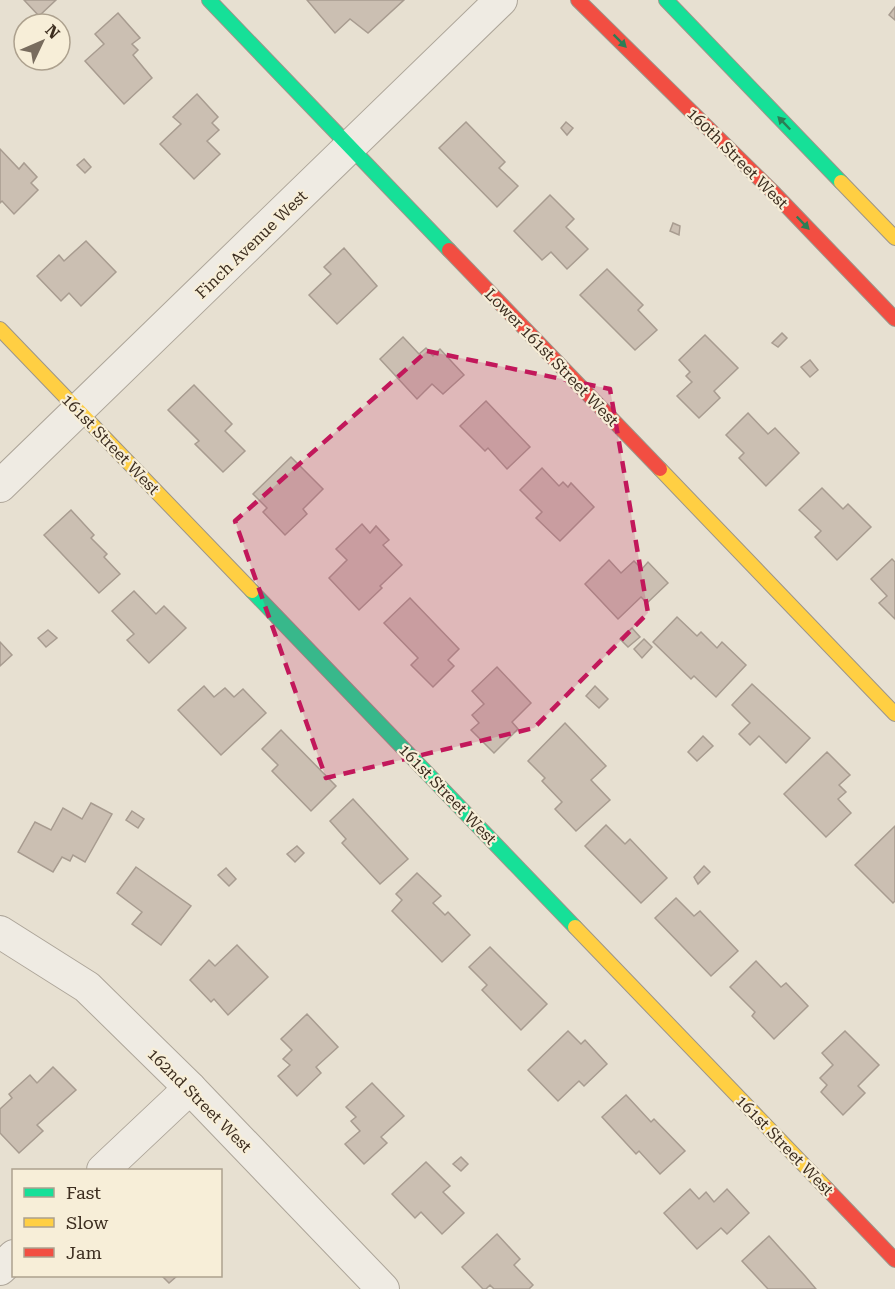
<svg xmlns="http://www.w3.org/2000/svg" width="895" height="1289" viewBox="0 0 895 1289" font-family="'Roboto Serif',serif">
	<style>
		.building { fill: #cbbfb2; stroke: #a89c90; stroke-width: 1.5 }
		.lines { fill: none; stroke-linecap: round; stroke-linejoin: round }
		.street-casing { stroke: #ada599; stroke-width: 34 }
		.fast-casing { stroke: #9c958a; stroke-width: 16 }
		.slow-casing { stroke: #9c958a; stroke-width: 16 }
		.jam-casing { stroke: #9c958a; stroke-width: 16 }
		.street { stroke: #efebe3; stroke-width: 32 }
		.fast { stroke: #16e098; stroke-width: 14 }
		.slow { stroke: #ffcf43; stroke-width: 14 }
		.jam { stroke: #f24e42; stroke-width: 14 }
		.oneway { fill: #2b7e56 }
		.marked { fill: #c2185b; fill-opacity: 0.2; stroke: #c2185b; stroke-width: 4.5; stroke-dasharray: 12 8; stroke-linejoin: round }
		.labels { text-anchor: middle; stroke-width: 4.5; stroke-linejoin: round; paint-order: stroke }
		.street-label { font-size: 16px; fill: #3d2e20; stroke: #f7eed8 }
	</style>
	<rect width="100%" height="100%" fill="#e7e0d1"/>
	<g class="building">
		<path d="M24,0H56L39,16Z"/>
		<path d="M307,0H404L368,33L350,19L335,33Z"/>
		<path d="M895,7V20L889,15Z"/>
		<path d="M118,13L140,38L132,44L138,50L133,55L152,78L124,104L85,61L104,44L95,34Z"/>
		<path d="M197,94L218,117L212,123L219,130L207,141L220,154L194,179L160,144L181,124L173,117Z"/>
		<path d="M466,122L505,162L499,168L518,186L497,207L439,148Z"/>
		<path d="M566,122L573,128L567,135L561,128Z"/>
		<path d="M0,149L19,169L24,163L37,177L31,183L38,190L14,214L2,201L0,203Z"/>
		<path d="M84,159L91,167L85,173L77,165Z"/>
		<path d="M550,195L574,219L566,227L588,249L567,269L551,252L542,260L514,231Z"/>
		<path d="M673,223L680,226L679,235L670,231Z"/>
		<path d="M86,241L116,272L81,306L69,293L61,301L37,276L59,255L64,261Z"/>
		<path d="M344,248L377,286L337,324L309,295L331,274L324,267Z"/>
		<path d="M607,269L643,305L638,310L657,330L635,350L580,295Z"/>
		<path d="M782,333L787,338L778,347L772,343Z"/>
		<path d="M705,335L738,368L714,391L720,398L699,418L677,396L692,382L686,376L690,372L679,360Z"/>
		<path d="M403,337L419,354L426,348L433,356L440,349L464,375L443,394L432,384L417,399L380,359Z"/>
		<path d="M810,360L818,370L810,377L801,367Z"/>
		<path d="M194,385L232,424L225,431L245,451L223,472L195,444L199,441L168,410Z"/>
		<path d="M486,401L530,447L507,469L488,448L485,451L460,426Z"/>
		<path d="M748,413L768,434L775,428L799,453L766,486L739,458L744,453L726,435Z"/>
		<path d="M291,457L323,489L303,509L307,514L285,535L263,512L267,508L253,494Z"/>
		<path d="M542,468L559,486L563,482L568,487L571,483L594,507L560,541L536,518L542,512L520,490Z"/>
		<path d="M822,488L843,509L848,504L871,527L837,560L815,537L821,531L799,510Z"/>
		<path d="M71,510L94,535L91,538L107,554L104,557L120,574L99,593L44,535Z"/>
		<path d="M362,524L370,533L376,526L389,540L383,545L402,565L380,586L382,588L359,610L329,578L347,560L336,549Z"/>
		<path d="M892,559L895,562V619L879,603L887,596L871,579Z"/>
		<path d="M609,560L621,573L634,561L642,569L648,562L668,583L647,603L641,597L618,619L585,584Z"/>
		<path d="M134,591L156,614L164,606L186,628L149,663L127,640L134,634L112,611Z"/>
		<path d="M410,598L459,649L448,660L454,666L433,687L411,665L418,658L384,623Z"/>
		<path d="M677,617L697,636L701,632L717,648L722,642L746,665L716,697L694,676L691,679L653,642Z"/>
		<path d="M632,628L640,637L628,647L620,639Z"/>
		<path d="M48,630L57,638L46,647L38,638Z"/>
		<path d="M644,639L652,647L642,658L634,649Z"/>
		<path d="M0,642L12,655L0,666Z"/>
		<path d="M497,667L531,703L512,722L518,729L494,753L471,730L479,723L472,715L484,704L472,691Z"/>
		<path d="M752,684L810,738L786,763L759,736L750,745L739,734L750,723L732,705Z"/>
		<path d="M204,686L214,697L225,688L234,697L243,689L266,713L221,755L178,710Z"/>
		<path d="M595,686L608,699L599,708L586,696Z"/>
		<path d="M565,723L606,766L591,780L610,800L576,831L555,809L562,802L542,781L545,778L528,761Z"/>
		<path d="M281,730L336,786L311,811L272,771L278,765L262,749Z"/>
		<path d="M703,736L713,746L697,761L688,752Z"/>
		<path d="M827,752L850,775L839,785L846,792L838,799L851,813L826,837L784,794Z"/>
		<path d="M353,799L408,859L380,884L342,843L346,839L330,821Z"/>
		<path d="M91,803L112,814L85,862L73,855L70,861L62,857L53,872L18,852L35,822L51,830L63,808L82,819Z"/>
		<path d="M132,811L144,819L138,828L126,820Z"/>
		<path d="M606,825L625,844L630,839L667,878L641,903L585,846Z"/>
		<path d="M895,826V901L893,903L855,865Z"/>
		<path d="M297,846L304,853L295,862L287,854Z"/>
		<path d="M704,866L710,872L698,884L694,877Z"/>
		<path d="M136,867L191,906L161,945L132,924L142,912L117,893Z"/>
		<path d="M226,868L236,879L229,886L218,875Z"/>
		<path d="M417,873L441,896L433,903L445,915L448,912L470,935L442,962L392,911L402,900L396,894Z"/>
		<path d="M676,898L694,916L700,911L738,951L711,976L655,918Z"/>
		<path d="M237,945L268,977L228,1015L214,999L211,1002L190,980L209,960L215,966Z"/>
		<path d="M490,947L547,1004L521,1030L482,990L487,985L469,967Z"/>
		<path d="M756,961L781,987L786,983L808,1006L774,1039L752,1016L755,1012L730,987Z"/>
		<path d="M307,1014L338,1047L316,1067L321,1073L297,1096L278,1076L290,1065L283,1059L292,1050L281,1039Z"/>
		<path d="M568,1031L581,1044L585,1040L607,1064L584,1086L579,1081L558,1101L528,1070Z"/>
		<path d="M845,1031L879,1065L858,1086L865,1093L843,1115L821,1092L827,1085L820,1078L833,1065L822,1053Z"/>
		<path d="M53,1067L76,1090L37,1125L43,1131L19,1153L0,1133V1109L12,1098L9,1094L30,1075L37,1083Z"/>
		<path d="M372,1083L404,1116L381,1137L387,1143L364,1164L345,1144L360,1131L351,1121L356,1117L346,1107Z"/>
		<path d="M626,1095L651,1122L654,1119L685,1151L660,1174L639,1151L636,1154L602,1117Z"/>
		<path d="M461,1157L468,1164L461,1171L453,1164Z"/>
		<path d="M426,1162L450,1186L443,1192L464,1213L442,1234L421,1212L415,1218L392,1194Z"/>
		<path d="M690,1189L699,1199L706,1192L714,1202L727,1189L749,1213L727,1234L721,1228L697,1249L664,1213Z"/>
		<path d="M497,1234L520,1259L514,1265L533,1285L529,1289H494L490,1285L486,1289H483L462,1267Z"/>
		<path d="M769,1236L805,1276L816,1289H768L742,1261Z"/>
		<path d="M162,1276H177L169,1283Z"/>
	</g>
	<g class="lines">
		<g class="street-casing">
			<g id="street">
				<path d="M0,486L501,0"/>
				<path d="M0,932L87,987L190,1088L383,1289"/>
				<path d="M103,1170L190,1088"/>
				<path d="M0,1269L14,1256"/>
			</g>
		</g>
		<g class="fast-casing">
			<g id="fast">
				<path d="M209,0L449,250"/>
				<path d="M666,0L841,182"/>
				<path d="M252,591L575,927"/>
			</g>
		</g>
		<g class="slow-casing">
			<g id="slow">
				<path d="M841,182L895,238"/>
				<path d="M0,329L252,591"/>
				<path d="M660,469L895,714"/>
				<path d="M575,927L827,1189"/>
			</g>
		</g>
		<g class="jam-casing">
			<g id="jam">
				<path d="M578,0L775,194L895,319"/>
				<path d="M449,250L660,469"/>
				<path d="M827,1189L895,1260"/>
			</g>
		</g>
		<use href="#street" class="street"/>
		<use href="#fast" class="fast"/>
		<use href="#slow" class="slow"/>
		<use href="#jam" class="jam"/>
	</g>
	<defs><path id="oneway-solid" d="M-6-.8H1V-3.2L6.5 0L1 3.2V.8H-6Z" transform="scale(1.5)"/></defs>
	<g class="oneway">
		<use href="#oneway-solid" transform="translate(620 41) rotate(45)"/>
		<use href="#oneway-solid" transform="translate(784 123) rotate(-134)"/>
		<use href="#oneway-solid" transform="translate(803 223) rotate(46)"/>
	</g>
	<path class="marked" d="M427,351L610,389L648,613L534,728L326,778L235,521Z"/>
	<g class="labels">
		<g class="street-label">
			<text transform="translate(738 158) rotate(45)" y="6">160th Street West</text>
			<text transform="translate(251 244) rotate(-44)" y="6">Finch Avenue West</text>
			<text transform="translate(552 357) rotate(46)" y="6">Lower 161st Street West</text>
			<text transform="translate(111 444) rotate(46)" y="6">161st Street West</text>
			<text transform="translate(448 794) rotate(46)" y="6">161st Street West</text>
			<text transform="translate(200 1100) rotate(45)" y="6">162nd Street West</text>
			<text transform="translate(785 1145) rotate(46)" y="6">161st Street West</text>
		</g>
	</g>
	<rect x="12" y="1169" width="210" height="108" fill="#f7eed8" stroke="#ada18e" stroke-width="1.5"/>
	<rect x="24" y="1188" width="30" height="9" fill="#16e098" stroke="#ada18e" stroke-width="1.5"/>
	<text x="66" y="1199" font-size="18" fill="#3d2e20">Fast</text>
	<rect x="24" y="1218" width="30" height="9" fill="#ffcf43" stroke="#ada18e" stroke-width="1.5"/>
	<text x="66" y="1229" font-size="18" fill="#3d2e20">Slow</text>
	<rect x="24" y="1248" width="30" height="9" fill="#f24e42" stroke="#ada18e" stroke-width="1.5"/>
	<text x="66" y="1259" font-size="18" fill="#3d2e20">Jam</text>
	<g transform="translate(42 42) rotate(46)"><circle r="28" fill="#f7eed8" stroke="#ada18e" stroke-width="1.5"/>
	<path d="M0-4.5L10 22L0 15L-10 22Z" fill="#786c5e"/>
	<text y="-9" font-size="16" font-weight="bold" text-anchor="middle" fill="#3d2e20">N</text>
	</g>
</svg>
